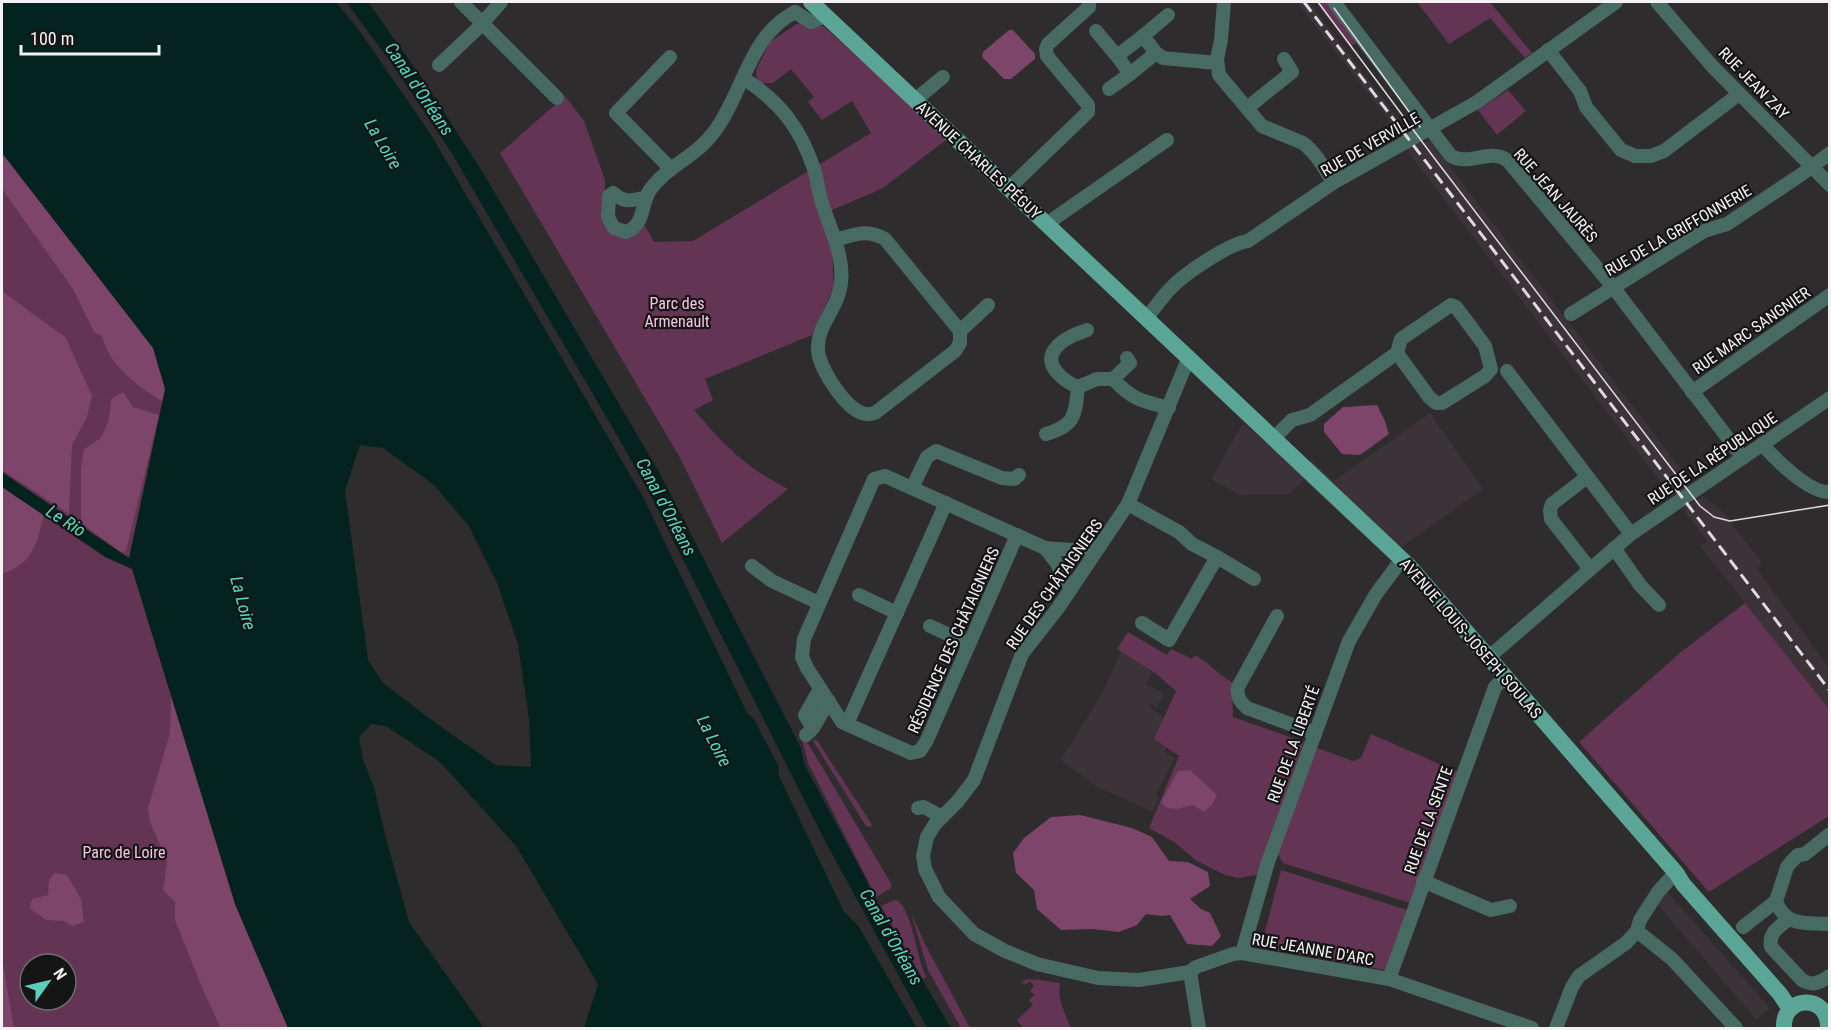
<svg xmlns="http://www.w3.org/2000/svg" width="1831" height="1030" viewBox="0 0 1831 1030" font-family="'Roboto Condensed',sans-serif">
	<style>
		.built { fill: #3c3339 }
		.green { fill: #633453; fill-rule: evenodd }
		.forest { fill: #7d4569 }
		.water { fill: #05231e; fill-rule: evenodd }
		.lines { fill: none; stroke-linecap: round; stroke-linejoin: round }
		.minor { stroke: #476a62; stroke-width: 14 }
		.major { stroke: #5aa596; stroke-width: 16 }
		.tram { stroke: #dcdadb; stroke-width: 1.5 }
		.rail { stroke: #dcdadb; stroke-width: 3; stroke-dasharray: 12 6; stroke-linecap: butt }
		.labels { text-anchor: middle; stroke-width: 4.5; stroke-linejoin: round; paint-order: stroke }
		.street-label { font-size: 16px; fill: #f3f1f2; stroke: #161516 }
		.park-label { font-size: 16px; fill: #f9c4e4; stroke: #161516 }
		.water-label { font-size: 18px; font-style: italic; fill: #52d9c1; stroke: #161516 }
	</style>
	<rect width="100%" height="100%" fill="#2f2c2e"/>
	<g class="built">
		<path d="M1297,2H1309L1407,131L1401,135Z"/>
		<path d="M1431,141L1459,179L1693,485L1672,497L1406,149L1419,143Z"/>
		<path d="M1430,413L1483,489L1387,557L1304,480L1289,494L1240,495L1211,479L1243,423L1299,471L1311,460L1334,481Z"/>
		<path d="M1702,496L1722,511L1762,563L1757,569L1829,668V709L1701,547L1707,541L1683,509Z"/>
		<path d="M1121,652L1146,666L1152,674L1146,684L1164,694L1157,707L1152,704L1150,708L1162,715L1168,744L1164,752L1175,758L1156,795L1159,798L1153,812L1096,786L1061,760L1102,694Z"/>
		<path d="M1666,891L1770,1008L1756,1019L1654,900Z"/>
	</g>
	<g class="green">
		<path d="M1316,2H1331L1359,41L1350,47Z"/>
		<path d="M1417,2H1490L1532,53L1525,58L1490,18L1449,44Z"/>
		<path d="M798,23L823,26L908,102L946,140L883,188L830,211L834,287L812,335L705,379L713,400L694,410C726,447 744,466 788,489L722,543L679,456L500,153L565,96L584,121L605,180L604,225C621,239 627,239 645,226L654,242L693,241L871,133L852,101L822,120L808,102L814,97L791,69L773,83H757L756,70L770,42Z"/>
		<path d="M1508,90L1526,111L1497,135L1478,110Z"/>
		<path d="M2,111L149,303L313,1028H2ZM30,964H66V1000H30Z"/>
		<path d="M1745,603L1829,709V816L1709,892L1579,742L1681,652Z"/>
		<path d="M1128,632L1167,655L1171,649L1192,659L1195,655C1211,664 1216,673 1232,682L1233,717L1304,742L1257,875L1238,878L1225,875L1197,861L1174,842L1149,828L1179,756L1154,739L1176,691L1155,673L1117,649Z"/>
		<path d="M799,728L892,885L890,889L876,897L808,763Z"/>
		<path d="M1371,734L1458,772L1410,903L1283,863L1277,853L1314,747L1353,761L1361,758Z"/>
		<path d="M816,739L871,823L872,826L870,827L866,826L813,741Z"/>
		<path d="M1281,870L1407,910L1385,970L1261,947Z"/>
		<path d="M894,900L899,901C915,921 915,953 926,977L923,979L881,906Z"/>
		<path d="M911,913L926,946L970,1028H961L928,970Z"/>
		<path d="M1038,978L1040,980L1060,983C1057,999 1065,1014 1071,1028H1023L1017,1020L1033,1005L1029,1000L1035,995L1030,991L1034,986L1030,981L1025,985L1021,982L1028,979L1037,980Z"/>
	</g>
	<g class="forest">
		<path d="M1009,30H1013L1035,54V59L1011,79H1004L982,57L983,52Z"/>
		<path d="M2,153L154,348L165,389L163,402C138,386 109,366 102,336L94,332L73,289L2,189Z"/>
		<path d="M2,291L66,338L92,396L87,417L72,445L69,514L2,470Z"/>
		<path d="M123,392L133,407L159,415L126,551L121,552L85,526L81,520V469L84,449L101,438L109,420L111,399Z"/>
		<path d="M1377,405L1385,421L1389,434L1360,455L1342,454L1324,432V424L1343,407Z"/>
		<path d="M2,484L45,511C37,541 35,563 2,574Z"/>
		<path d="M171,694L235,904L288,1028H221L203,990L175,920V902L163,890L167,861L150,822L148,808L170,733Z"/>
		<path d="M1190,770L1217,795L1212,805L1204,812L1193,805L1178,809L1167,808L1161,802L1178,771Z"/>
		<path d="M1080,815L1132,828L1152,837L1169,861L1188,862L1208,872L1210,886L1190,899L1201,909L1210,913L1221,936L1212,946L1187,944L1170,915L1161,916L1146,914L1137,925L1119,932L1092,929L1061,930L1037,909L1034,890L1016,873L1013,853L1024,838L1051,817Z"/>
		<path d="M54,873L67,875L81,899L84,922L73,926L63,921L46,920L30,909L32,899L48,895L49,880Z"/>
		<path d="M2,964H3L14,1028H2Z"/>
	</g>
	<g class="water">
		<path d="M2,2H336L359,30L431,135L642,495L747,713L753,718L779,767L778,774L843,910L859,927L917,1028H584L598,984L516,846L440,762L386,726L371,724L359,737L363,760L374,787L385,834L409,922L484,1028H288L235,904L132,569L105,557L2,487V472L129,558L165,389L153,348L2,153ZM360,445L383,448L434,485L469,526L497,583L518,644L529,719L531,767L496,765L437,724L383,683L368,660L345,491Z"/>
		<path d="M346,2H368L422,78L485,176L659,472L801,748L804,764L868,883L869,889L882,915L886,918L951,1028H928L925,1024L825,841L652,498L618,437L451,152L392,64Z"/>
	</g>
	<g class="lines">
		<g class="minor">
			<path d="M461,2L557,98"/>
			<path d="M1224,2L1221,40L1217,59L1219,75L1262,126L1303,143C1316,153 1325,168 1333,183"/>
			<path d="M1334,2L1451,156C1470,167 1492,146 1509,162L1613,287L1743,458"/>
			<path d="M1657,2L1712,66L1830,185"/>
			<path d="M795,12L811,22L818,19L824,14"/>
			<path d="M1096,31L1117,56"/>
			<path d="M1143,36L1168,15"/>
			<path d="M1548,50L1580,91L1586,107L1621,150L1635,156H1651L1664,151L1739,94"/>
			<path d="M1156,53L1130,74L1117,56L1143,36L1156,53L1163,58L1217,63"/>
			<path d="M670,57L616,113L671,169"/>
			<path d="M439,65L477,29L501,2"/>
			<path d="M743,78C780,102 800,127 814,169C818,182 819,196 824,209C832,233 844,257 841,283C839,308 816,325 818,351C820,369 846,411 866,414C869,415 872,413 875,413L955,351L960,343V331L885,239C867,228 854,235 835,240"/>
			<path d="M1109,89L1130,74"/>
			<path d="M915,100L943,77"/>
			<path d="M1247,108L1292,72L1284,59"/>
			<path d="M1009,188L1088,112V105L1047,56L1046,49L1048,44L1089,7V2"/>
			<path d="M645,198C629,200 627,204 613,193L609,196L608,217L614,228L626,232C646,224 640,205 650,190C667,166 697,156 714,132C743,94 749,35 795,12"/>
			<path d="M1048,225L1055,218L1167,140"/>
			<path d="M1571,314L1704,231L1727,224L1802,174L1830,153"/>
			<path d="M1147,317C1155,308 1162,297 1171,288C1184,274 1230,243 1248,241L1333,183L1477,102L1616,2"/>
			<path d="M1087,330C1076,334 1062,339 1055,349C1042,365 1065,382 1078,387L1097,379H1113C1133,400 1141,401 1169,408"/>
			<path d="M960,331L988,305"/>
			<path d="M1189,357L1128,504L1058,608L1022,654L974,780L958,801L935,824L927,837L923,856L925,869L939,897L974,934L1005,951L1037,964L1098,978L1139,980L1190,972L1196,967L1233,954L1242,953L1389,979L1532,1028"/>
			<path d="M1507,371L1631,534"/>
			<path d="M1113,379L1130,363L1127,358"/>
			<path d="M1692,392L1830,295"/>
			<path d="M1046,434C1076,425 1075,415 1078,387"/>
			<path d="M1274,438L1292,420L1310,415L1397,353L1401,339L1451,305L1456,307L1485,346L1491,369L1485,376L1442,403H1436L1429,397L1397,353"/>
			<path d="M1762,444C1775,459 1810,494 1830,492"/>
			<path d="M1587,477L1552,504L1550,510L1551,519L1590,569"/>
			<path d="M912,488L927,457L936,451L1002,478L1014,479L1019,475"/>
			<path d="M1128,504L1179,532L1192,544L1217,557L1169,640L1142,623"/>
			<path d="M1017,535L927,740L920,751L911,753L842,722L807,668L802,657L804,639L874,479L885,476L1045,548L1072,550L1100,546"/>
			<path d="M1045,548L1056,562L1071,589"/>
			<path d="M1614,548L1640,585L1659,605"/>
			<path d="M1217,557L1254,579"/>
			<path d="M752,566L772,581L819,603"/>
			<path d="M859,595L897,613"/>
			<path d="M1277,616L1238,687C1236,696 1240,702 1247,708L1314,733"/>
			<path d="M930,626L969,644"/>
			<path d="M1489,657L1631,534L1830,398"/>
			<path d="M847,724L946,503"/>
			<path d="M813,728L805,715L820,689"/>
			<path d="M806,735L813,728L829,701"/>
			<path d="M918,808L924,807L942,817"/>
			<path d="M1830,834L1805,854L1798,855L1791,862L1787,867L1776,901C1785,927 1807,923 1830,924"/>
			<path d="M1423,881L1491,910L1510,906"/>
			<path d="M1789,919C1779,927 1768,933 1771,947L1802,980C1814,987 1819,982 1830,976"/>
			<path d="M1743,927L1776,901"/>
			<path d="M1637,931L1672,959L1736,1028"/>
			<path d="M1242,953L1268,862L1349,641L1376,594L1402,559"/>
			<path d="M1190,972L1199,1028"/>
			<path d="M1389,979L1495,687L1505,677"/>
			<path d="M1556,1028L1572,987L1579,976L1626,943L1637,931L1640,920L1658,892L1676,872"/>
		</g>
		<g class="major">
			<path d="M811,2L1409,566L1677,874L1683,884L1780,994L1790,1009"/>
			<path d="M1784,1028C1782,995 1829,993 1828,1028"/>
		</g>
		<g class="tram">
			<path d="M1318,2L1435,159L1700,506L1714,517L1730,521L1830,505"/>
			<path d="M1334,8L1420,127"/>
		</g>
		<path class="rail" d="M1304,2L1830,691"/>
	</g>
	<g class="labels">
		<g class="street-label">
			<text transform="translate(1754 83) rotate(46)" y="6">RUE JEAN ZAY</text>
			<text transform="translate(1370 144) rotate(-30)" y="6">RUE DE VERVILLE</text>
			<text transform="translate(979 160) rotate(43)" y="6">AVENUE CHARLES PÉGUY</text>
			<text transform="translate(1556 195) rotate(49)" y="6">RUE JEAN JAURÈS</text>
			<text transform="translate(1678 230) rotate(-30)" y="6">RUE DE LA GRIFFONNERIE</text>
			<text transform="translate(1751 330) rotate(-35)" y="6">RUE MARC SANGNIER</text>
			<text transform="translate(1712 458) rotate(-34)" y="6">RUE DE LA RÉPUBLIQUE</text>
			<text transform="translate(1054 584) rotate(-55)" y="6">RUE DES CHÂTAIGNIERS</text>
			<text transform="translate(1471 638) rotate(49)" y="6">AVENUE LOUIS-JOSEPH SOULAS</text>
			<text transform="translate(953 640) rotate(-66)" y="6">RÉSIDENCE DES CHÂTAIGNIERS</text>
			<text transform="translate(1293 744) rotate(-70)" y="6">RUE DE LA LIBERTÉ</text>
			<text transform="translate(1428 820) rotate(-70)" y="6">RUE DE LA SENTE</text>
			<text transform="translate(1313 949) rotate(10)" y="6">RUE JEANNE D'ARC</text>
		</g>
		<g class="park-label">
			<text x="677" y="309">Parc des<tspan x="677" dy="18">Armenault</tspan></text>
			<text x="124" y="858">Parc de Loire</text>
		</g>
		<g class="water-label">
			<text transform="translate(419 89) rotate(56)" y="6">Canal d'Orléans</text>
			<text transform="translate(383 144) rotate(59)" y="6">La Loire</text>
			<text transform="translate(666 507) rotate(62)" y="6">Canal d'Orléans</text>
			<text transform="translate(66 521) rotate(33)" y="6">Le Rio</text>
			<text transform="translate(243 603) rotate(75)" y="6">La Loire</text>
			<text transform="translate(714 741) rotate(63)" y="6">La Loire</text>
			<text transform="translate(891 937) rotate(60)" y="6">Canal d'Orléans</text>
		</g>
	</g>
	<rect width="1831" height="1030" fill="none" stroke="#f3f1f2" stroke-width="6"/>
	<g transform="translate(48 982) rotate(56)"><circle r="28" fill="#161516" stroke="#6e6d6e" stroke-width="1.5"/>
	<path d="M0-4.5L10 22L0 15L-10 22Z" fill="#5dceb9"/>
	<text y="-9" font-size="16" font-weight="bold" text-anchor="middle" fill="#f3f1f2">N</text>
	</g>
	<path d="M21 45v9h138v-9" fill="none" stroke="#f3f1f2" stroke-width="3"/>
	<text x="30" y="45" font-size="18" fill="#f3f1f2" stroke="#161516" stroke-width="4.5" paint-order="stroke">100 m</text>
</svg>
